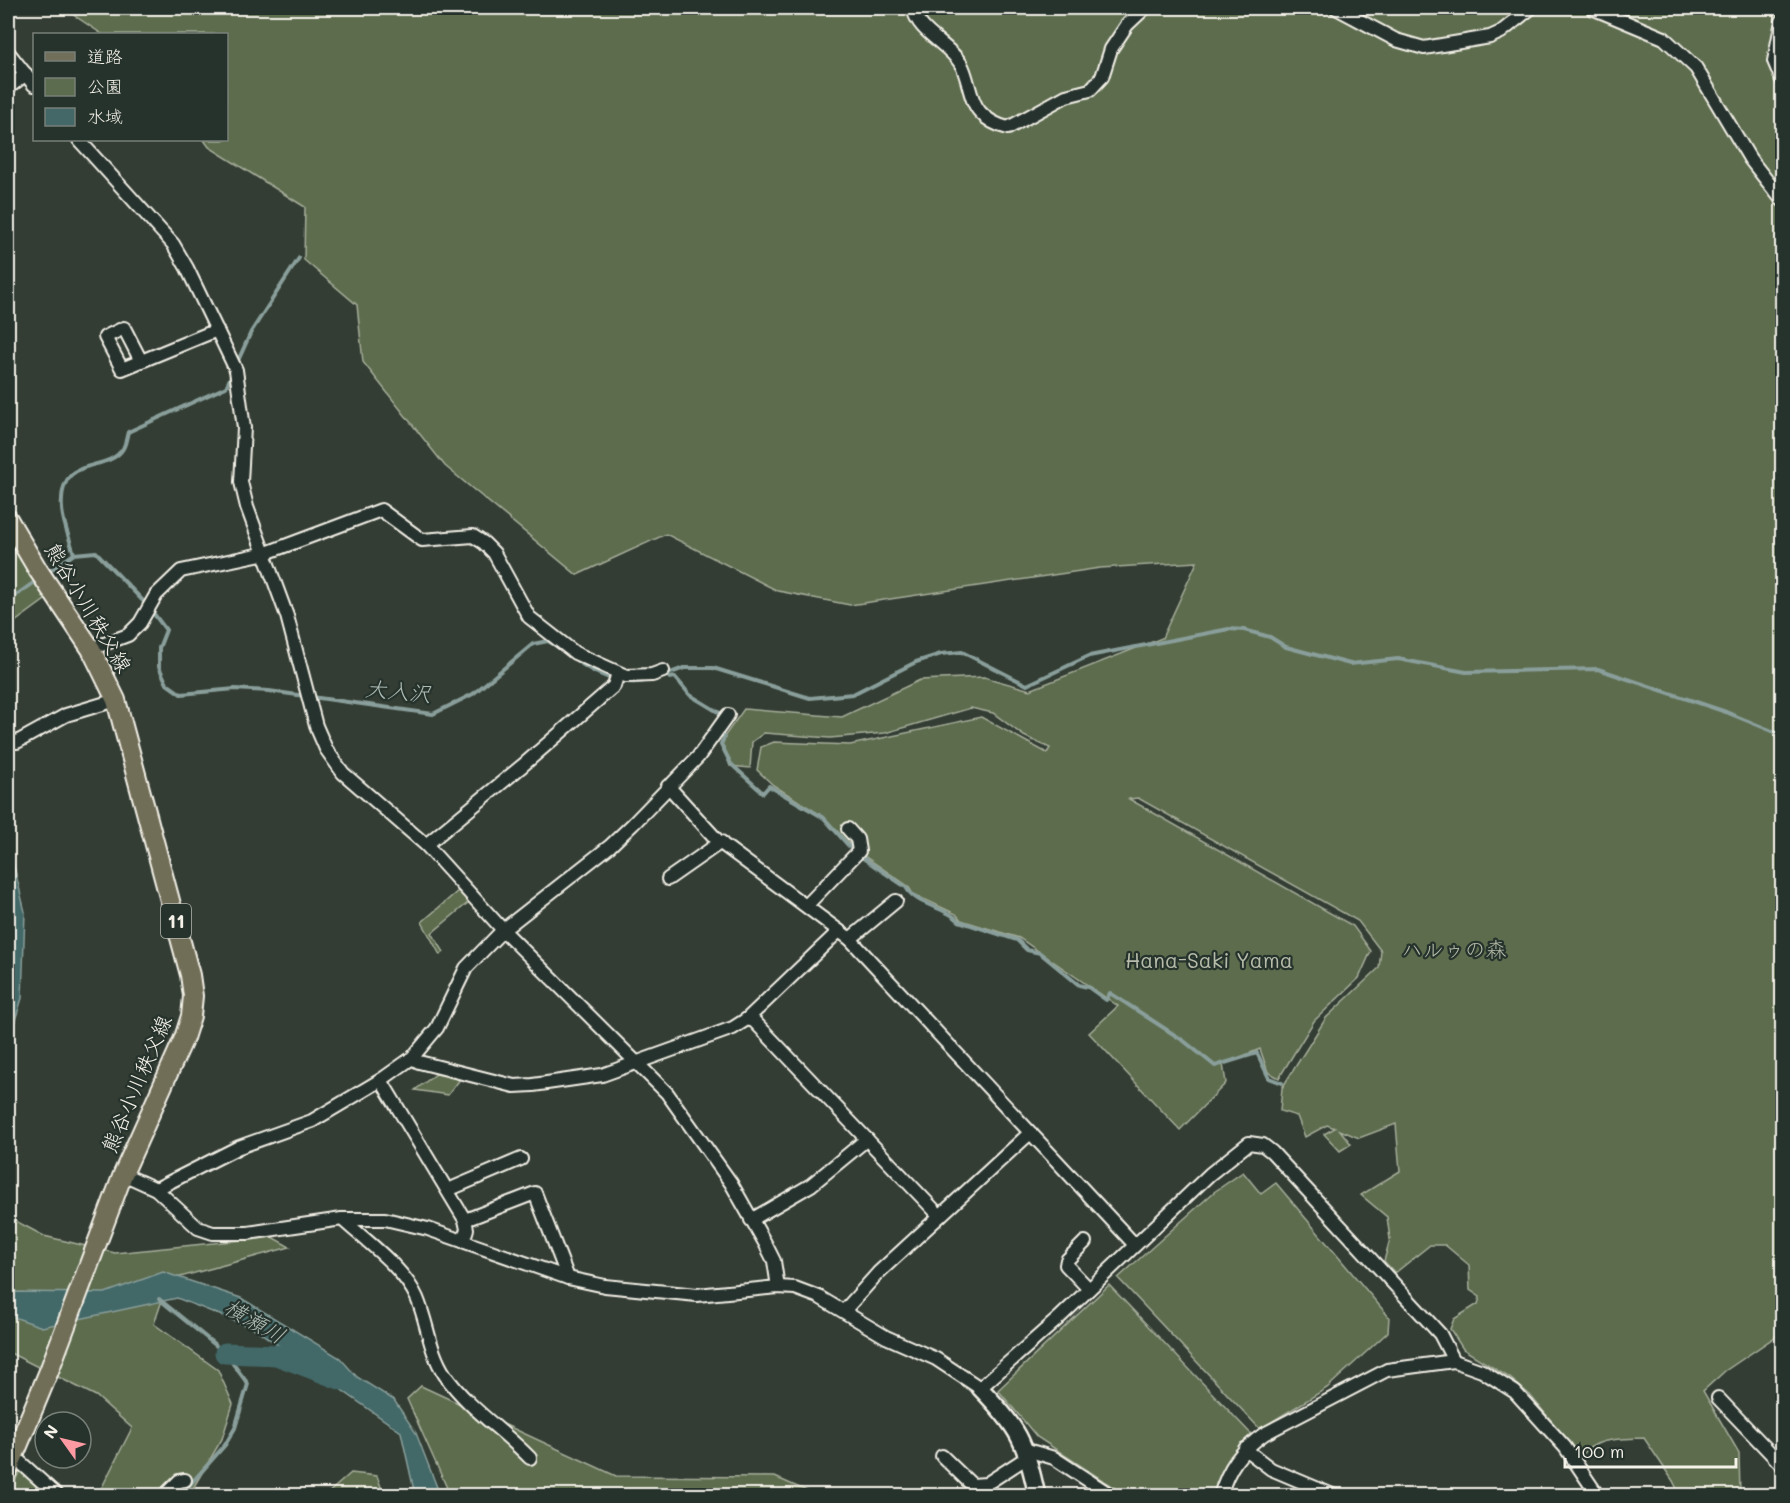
<svg xmlns="http://www.w3.org/2000/svg" width="1790" height="1503" viewBox="0 0 1790 1503" font-family="Mali,'Klee One',sans-serif">
	<style>
		.green { fill: #5c6c4e; stroke: #a8ae9b; stroke-width: 1.5 }
		.water { fill: #436867; stroke: #8a9f9b; stroke-width: 1.5 }
		.lines { fill: none; stroke-linecap: round; stroke-linejoin: round }
		.stream { stroke: #8a9f9b; stroke-width: 4 }
		.river { stroke: #436867; stroke-width: 21 }
		.minor-casing { stroke: #f4f1e8; stroke-width: 16 }
		.tertiary-casing { stroke: #f4f1e8; stroke-width: 20 }
		.primary-casing { stroke: #f4f1e8; stroke-width: 22 }
		.minor { stroke: #26332d; stroke-width: 12 }
		.tertiary { stroke: #26332d; stroke-width: 15 }
		.primary { stroke: #716e59; stroke-width: 18 }
		.labels { text-anchor: middle; stroke-width: 4.5; stroke-linejoin: round; paint-order: stroke }
		.shield { fill: #26332d; stroke: #b6b8b0; stroke-width: 1.5 }
		.shield-label { font-size: 20px; font-weight: bold; fill: #f4f1e8 }
		.street-label { font-size: 21px; fill: #f4f1e8; stroke: #26332d }
		.park-label { font-size: 21px; fill: #b7bcaa; stroke: #26332d }
		.water-label { font-size: 22px; font-style: italic; fill: #adbab4; stroke: #26332d }
	</style>
	<rect width="100%" height="100%" fill="#333d34"/>
	<filter id="ink" filterUnits="userSpaceOnUse"><feTurbulence type="fractalNoise" baseFrequency=".0167" numOctaves="2"/><feDisplacementMap in="SourceGraphic" scale="12" xChannelSelector="R" yChannelSelector="G"/><feConvolveMatrix kernelMatrix="1 2 1 2 8 2 1 2 1" color-interpolation-filters="sRGB"/></filter>
	<g filter="url(#ink)">
		<g class="green">
			<path d="M63,8H1782V1332L1725,1371L1703,1391L1739,1453L1740,1495H1680L1673,1481L1644,1438C1621,1439 1594,1437 1581,1457L1530,1395L1510,1378L1463,1349L1450,1329L1454,1319L1478,1304L1480,1297L1470,1290L1469,1265L1445,1245H1430L1395,1273L1384,1261L1390,1239L1387,1217L1361,1195L1400,1171L1396,1124L1359,1138L1340,1130L1351,1144L1340,1151L1324,1134L1335,1128L1327,1125L1305,1137L1297,1116L1280,1111L1282,1088L1326,1018L1379,968L1381,951L1358,921L1138,798L1129,799L1353,926L1371,951L1359,978L1314,1021L1279,1078L1268,1072L1260,1049L1223,1064L1226,1083L1180,1130L1089,1033L1118,1006L1019,938L961,920L956,914L913,894L908,886L854,849L824,817L773,785L757,770L761,747L774,742L850,745L981,717L1047,753L1050,748L1024,736L993,713L971,708L885,733L830,738L764,733L752,742L750,768L730,766L721,741L744,709L842,717L920,680L984,677L1030,690L1162,638L1197,562L1100,568L850,605L778,591L666,534L577,575L445,466L363,362L357,305L304,260L305,207L209,147L204,140H226V34H102Z"/>
			<path d="M22,550L49,597L8,627V556Z"/>
			<path d="M458,891L469,902L432,933L444,952L440,955L422,922Z"/>
			<path d="M436,1074L461,1078L448,1095L415,1090Z"/>
			<path d="M1243,1172L1261,1194L1276,1183L1389,1317L1388,1332L1327,1388L1260,1429L1118,1278L1214,1192Z"/>
			<path d="M8,1217L44,1236L115,1253L272,1237L290,1247L169,1280L154,1324L218,1370L233,1404L222,1439L189,1495H98L132,1428L96,1396L8,1352Z"/>
			<path d="M1109,1285L1253,1436L1225,1468L1217,1495H1125L1037,1437L998,1390Z"/>
			<path d="M421,1386L616,1476L775,1477L816,1495H446L447,1488L407,1399Z"/>
			<path d="M22,1465L50,1491L47,1495L9,1496Z"/>
			<path d="M351,1473L377,1476L384,1495H326Z"/>
		</g>
		<g class="water">
			<path d="M8,841L25,912L22,998L8,1043Z"/>
			<path d="M163,1272L241,1298L340,1358L357,1377L394,1400L416,1433L440,1495H415L401,1432L255,1329L177,1298L42,1327L8,1315V1292L105,1293Z"/>
		</g>
		<g class="lines">
			<g class="stream">
				<path d="M237,363L251,332L299,258"/>
				<path d="M74,554C70,539 63,524 62,509C58,453 105,474 122,450C126,445 126,438 128,432L226,387L233,372"/>
				<path d="M47,573L74,554L96,552L146,604"/>
				<path d="M8,601L39,579"/>
				<path d="M151,610L166,630L159,648V667L167,684L181,694L235,689L269,691L433,714L473,694L533,644L548,641L560,648"/>
				<path d="M571,656C591,673 623,688 649,680"/>
				<path d="M666,674L670,678L675,677L690,695L723,715L722,717"/>
				<path d="M665,675L684,668H713L810,698L853,694L916,662L941,654L962,652L1027,685L1089,656L1229,629L1244,630L1270,637L1286,647L1350,664L1398,659L1466,672L1598,669L1726,712L1782,735"/>
				<path d="M720,732L724,738L721,744L731,764L763,793L769,786L824,818L854,852L906,887C916,906 945,906 959,921L1017,940L1027,950L1040,953L1079,985L1088,987L1106,1000L1110,993L1184,1041L1215,1066L1257,1053L1269,1078L1282,1083"/>
				<path d="M159,1299L225,1353L248,1384L235,1428L225,1445L180,1496"/>
			</g>
			<path class="river" d="M225,1353L276,1355L342,1380"/>
			<g class="minor-casing">
				<g id="minor">
					<path d="M913,8C918,33 948,43 961,64C969,78 969,100 980,112C988,121 996,125 1008,128L1066,96L1090,90L1102,77L1111,49L1127,25L1145,8"/>
					<path d="M1336,8L1396,40L1424,48L1490,37L1501,32L1531,8"/>
					<path d="M1592,8L1664,38L1696,68L1750,159L1782,200"/>
					<path d="M1782,21L1774,61L1782,80"/>
					<path d="M8,52L34,85"/>
					<path d="M8,88L26,74"/>
					<path d="M79,140L173,244L187,268L236,370L244,428L241,482L247,507L287,616L316,726L326,749L343,773L426,845L503,930L667,1093L731,1183L765,1243L774,1261L778,1287"/>
					<path d="M141,361L124,328L105,337L122,369L217,330"/>
					<path d="M91,649L128,635L140,623L156,595L181,571L266,553L381,510L422,540L473,536L484,543L494,553L529,617L575,653L626,676L652,675L663,671"/>
					<path d="M17,742L66,715L116,700"/>
					<path d="M668,786L718,841L850,939L1135,1245"/>
					<path d="M426,845L522,766L614,686L618,673"/>
					<path d="M668,879L721,842"/>
					<path d="M806,906L859,851L857,839L848,829"/>
					<path d="M850,939L896,901"/>
					<path d="M747,1019L754,1021L776,1044L940,1216"/>
					<path d="M412,1058L419,1062L514,1086L533,1085L602,1075L733,1028L747,1019L839,931"/>
					<path d="M381,1080L465,1220L467,1229L463,1241"/>
					<path d="M123,1174L156,1189L198,1228L213,1233H248L342,1219H385L428,1229L568,1278L605,1286L697,1295L778,1287L795,1288L819,1297L886,1337L936,1359L980,1388L1059,1318L1210,1174L1249,1143L1263,1145L1272,1152L1440,1334L1454,1361"/>
					<path d="M156,1189L239,1147L312,1121L381,1080L412,1058L437,1028L466,968L503,930L610,846L633,824L698,757L728,715"/>
					<path d="M448,1190L521,1159"/>
					<path d="M342,1219C367,1242 403,1267 417,1298C428,1324 429,1351 445,1375C468,1408 503,1430 530,1458"/>
					<path d="M465,1220L535,1193L568,1278"/>
					<path d="M751,1220L811,1185L867,1139"/>
					<path d="M1085,1242L1067,1260L1066,1265L1089,1289"/>
					<path d="M844,1311L878,1273L1030,1133"/>
					<path d="M1718,1398L1782,1465"/>
					<path d="M1245,1449L1271,1469L1335,1496"/>
					<path d="M1027,1450L1054,1458L1112,1496"/>
					<path d="M10,1453L58,1496"/>
					<path d="M942,1456L972,1485L986,1484L1029,1456"/>
					<path d="M164,1496L179,1481L185,1480"/>
					<path d="M1220,1496C1228,1468 1241,1450 1264,1434L1387,1370L1454,1361L1482,1371L1515,1392L1565,1447L1598,1496"/>
				</g>
			</g>
			<g class="tertiary-casing">
				<path id="tertiary" d="M980,1388C1018,1427 1026,1442 1037,1496"/>
			</g>
			<g class="primary-casing">
				<path id="primary" d="M8,519L38,570L91,649L116,700L190,975L193,996L191,1016L184,1038L123,1174L49,1371L8,1470"/>
			</g>
			<use href="#minor" class="minor"/>
			<use href="#tertiary" class="tertiary"/>
			<use href="#primary" class="primary"/>
		</g>
	</g>
	<g class="labels">
		<rect class="shield" x="161" y="904" width="30" height="34" rx="4.5"/>
		<g class="shield-label">
			<text x="176" y="928">11</text>
		</g>
		<g class="street-label">
			<text transform="translate(88 608) rotate(59)" y="7">熊谷小川秩父線</text>
			<text transform="translate(137 1084) rotate(-67)" y="7">熊谷小川秩父線</text>
		</g>
		<g class="park-label">
			<text x="1454" y="957">ハルゥの森</text>
			<text x="1209" y="968">Hana-Saki Yama</text>
		</g>
		<g class="water-label">
			<text transform="translate(398 691) rotate(5)" y="8">大入沢</text>
			<text transform="translate(255 1321) rotate(30)" y="8">横瀬川</text>
		</g>
	</g>
	<rect width="1790" height="1503" fill="none" stroke="#26332d" stroke-width="30"/>
	<rect x="15" y="15" width="1760" height="1473" fill="none" stroke="#f4f1e8" stroke-width="2" filter="url(#ink)"/>
	<rect x="33" y="33" width="195" height="108" fill="#26332d" stroke="#787f78" stroke-width="1.5"/>
	<rect x="45" y="52" width="30" height="9" fill="#716e59" stroke="#787f78" stroke-width="1.5"/>
	<text x="87" y="63" font-size="18" fill="#f4f1e8">道路</text>
	<rect x="45" y="78" width="30" height="18" fill="#5c6c4e" stroke="#787f78" stroke-width="1.5"/>
	<text x="87" y="93" font-size="18" fill="#f4f1e8">公園</text>
	<rect x="45" y="108" width="30" height="18" fill="#436867" stroke="#787f78" stroke-width="1.5"/>
	<text x="87" y="123" font-size="18" fill="#f4f1e8">水域</text>
	<g transform="translate(63 1440) rotate(304)"><circle r="28" fill="#26332d" stroke="#787f78" stroke-width="1.5"/>
	<path d="M0-4.5L10 22L0 15L-10 22Z" fill="#ff9aa2"/>
	<text y="-9" font-size="16" font-weight="bold" text-anchor="middle" fill="#f4f1e8">N</text>
	</g>
	<path d="M1565 1458v9h171v-9" fill="none" stroke="#f4f1e8" stroke-width="3"/>
	<text x="1574" y="1458" font-size="18" fill="#f4f1e8" stroke="#26332d" stroke-width="4.5" paint-order="stroke">100 m</text>
</svg>
